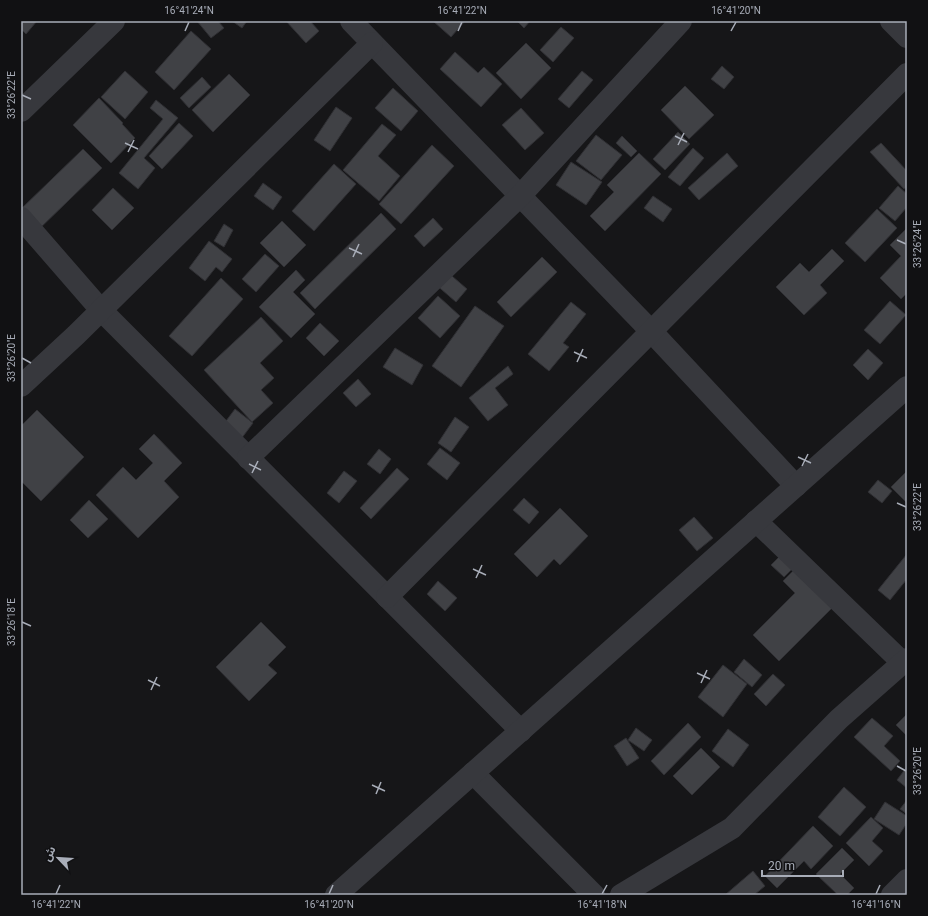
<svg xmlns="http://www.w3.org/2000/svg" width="928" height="916" viewBox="0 0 928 916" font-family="Roboto,'Noto Sans Arabic',sans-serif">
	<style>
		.building { fill: #404145; stroke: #303034 }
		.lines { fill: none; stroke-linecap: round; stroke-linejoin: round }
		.minor { stroke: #37383d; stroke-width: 22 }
		.ticks { fill: none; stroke: #a8adb8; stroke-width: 1.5 }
		.neatline { fill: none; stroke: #a8adb8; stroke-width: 1.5 }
		.ticks-label { font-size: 10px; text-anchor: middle; fill: #a8adb8 }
	</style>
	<rect width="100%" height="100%" fill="#161618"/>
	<g class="building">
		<path d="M21,21H37L26,34L21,29Z"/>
		<path d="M197,21H218L224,28L211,38Z"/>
		<path d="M232,21H247L242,28Z"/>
		<path d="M286,21H310L319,31L306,43Z"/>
		<path d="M433,21H465L451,37Z"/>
		<path d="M517,21H530L524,28Z"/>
		<path d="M561,27L574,38L553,62L540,50Z"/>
		<path d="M191,31L211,49L174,90L155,72Z"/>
		<path d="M526,43L551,68L521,99L496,73Z"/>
		<path d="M455,52L478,73L484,67L502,84L481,107L440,69Z"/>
		<path d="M722,66L734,77L724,89L711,79Z"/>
		<path d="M125,71L148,92L125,119L101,97Z"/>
		<path d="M582,71L593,80L569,108L558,99Z"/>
		<path d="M229,74L250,95L213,132L192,110Z"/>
		<path d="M202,77L211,87L189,108L180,98Z"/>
		<path d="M685,86L714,115L689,139L661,110Z"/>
		<path d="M393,88L418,111L401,131L375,108Z"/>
		<path d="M99,98L123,123L122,124L135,138L111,163L73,125Z"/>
		<path d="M156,100L178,118L144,158L155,168L138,189L119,173L163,119L150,108Z"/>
		<path d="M336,107L352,118L330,151L314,140Z"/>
		<path d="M521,108L544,133L525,150L502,125Z"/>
		<path d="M179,123L193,136L162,169L149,156Z"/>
		<path d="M382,124L396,135L378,156L400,176L379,201L343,170Z"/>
		<path d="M678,132L690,144L665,170L653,159Z"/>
		<path d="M596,135L622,155L601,180L576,161Z"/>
		<path d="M622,136L637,151L631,157L616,143Z"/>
		<path d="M881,143L907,171V187L904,189L870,152Z"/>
		<path d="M432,145L454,166L401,224L379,204Z"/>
		<path d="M693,148L704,158L680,186L668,177Z"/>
		<path d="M83,149L102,168L35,233L21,209Z"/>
		<path d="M639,153L661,174L605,231L590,216L614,192L607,185Z"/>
		<path d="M727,153L738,166L699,200L688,188Z"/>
		<path d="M571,162L602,182L586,205L556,185Z"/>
		<path d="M334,164L356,184L314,231L292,211Z"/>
		<path d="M263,183L282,197L273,210L254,196Z"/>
		<path d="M898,186L907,194V207L895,221L879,208Z"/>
		<path d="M113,188L134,208L112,230L92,210Z"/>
		<path d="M653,196L672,209L663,222L644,208Z"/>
		<path d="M877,209L897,228L865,262L845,243Z"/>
		<path d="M381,213L396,229L315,309L300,293Z"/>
		<path d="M433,218L443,229L424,247L414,236Z"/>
		<path d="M282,221L306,245L284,267L260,243Z"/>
		<path d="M224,224L233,230L224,247L214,241Z"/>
		<path d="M907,228V293L901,299L880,278L901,256L890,245Z"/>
		<path d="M209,241L232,259L222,272L216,267L205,281L189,268Z"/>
		<path d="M832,249L844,261L820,285L827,293L804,315L776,287L800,263L809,272Z"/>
		<path d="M265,254L279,266L256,292L242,279Z"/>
		<path d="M542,257L557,272L511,317L497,302Z"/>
		<path d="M296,270L305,280L293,292L315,314L291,338L259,307Z"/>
		<path d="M445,270L467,289L456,302L434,283Z"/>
		<path d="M221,278L243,299L192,356L169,336Z"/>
		<path d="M438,296L460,316L440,338L418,318Z"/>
		<path d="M890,301L906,315L880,344L864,330Z"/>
		<path d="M571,302L586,314L563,343L569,347L549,371L528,354Z"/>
		<path d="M475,306L504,326L461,387L432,366Z"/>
		<path d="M261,317L283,341L260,363L274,378L261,390L273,403L252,422L204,370Z"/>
		<path d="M320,323L339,341L324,356L306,338Z"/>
		<path d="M395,348L423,365L412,385L383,367Z"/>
		<path d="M868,349L883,363L868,380L853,365Z"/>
		<path d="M508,366L513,374L495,388L508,405L488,421L469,398Z"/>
		<path d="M358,379L371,394L356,407L343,393Z"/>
		<path d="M235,409L253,423L241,439L223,425Z"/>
		<path d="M37,410L84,457L41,501L21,481V426Z"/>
		<path d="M455,417L469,427L451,452L438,443Z"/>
		<path d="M154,434L182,463L164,481L179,497L138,538L96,495L123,467L136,480L153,463L139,449Z"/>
		<path d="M440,448L460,463L447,480L427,464Z"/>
		<path d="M379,449L391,459L380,474L367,464Z"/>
		<path d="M397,468L409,479L371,519L360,508Z"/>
		<path d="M344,471L357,481L339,503L327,493Z"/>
		<path d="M907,471V503L891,487Z"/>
		<path d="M878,480L892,491L882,503L868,492Z"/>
		<path d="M524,498L539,512L529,524L513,510Z"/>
		<path d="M89,500L108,519L88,538L70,520Z"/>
		<path d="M560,508L588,536L560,565L554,559L537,577L514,554Z"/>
		<path d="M694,517L713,538L697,551L679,530Z"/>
		<path d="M787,549L796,565L784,577L771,565Z"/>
		<path d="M907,554V579L890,600L878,590Z"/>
		<path d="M797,567L834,606L779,661L753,635L795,593L783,581Z"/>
		<path d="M438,581L457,598L445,611L427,594Z"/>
		<path d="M261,622L286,647L268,665L277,673L249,701L216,667Z"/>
		<path d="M744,659L762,675L752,687L734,672Z"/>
		<path d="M723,665L747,684L723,717L698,697Z"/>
		<path d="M773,674L785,685L766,706L754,694Z"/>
		<path d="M907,714V736L896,725Z"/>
		<path d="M872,718L893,736L884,746L900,761L891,771L854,737Z"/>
		<path d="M688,723L701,737L664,775L651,761Z"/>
		<path d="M636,728L652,740L644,751L628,740Z"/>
		<path d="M728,729L749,745L733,767L712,751Z"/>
		<path d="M626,738L639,758L627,766L614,746Z"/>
		<path d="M701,748L720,767L692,795L673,776Z"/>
		<path d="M906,768L907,769V788L897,780Z"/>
		<path d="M844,787L866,807L840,836L818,817Z"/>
		<path d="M907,800V814L900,809Z"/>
		<path d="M885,802L907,816V823L899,835L874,819Z"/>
		<path d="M871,817L883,828L872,841L883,851L869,866L846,843Z"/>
		<path d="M813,826L833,846L811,869L804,861L777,888L765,876Z"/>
		<path d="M842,848L854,860L840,874L854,888L847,895H838L816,874Z"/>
		<path d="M753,871L765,886L754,895H725Z"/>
	</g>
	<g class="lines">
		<g class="minor">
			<path d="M351,21L651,331L796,486"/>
			<path d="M891,21L907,37"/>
			<path d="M21,111L114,21"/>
			<path d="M21,218L101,310L521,731"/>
			<path d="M21,386L76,335L372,43"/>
			<path d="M248,458L520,196L681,21"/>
			<path d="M756,521L903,663"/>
			<path d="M387,597L907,74"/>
			<path d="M473,773L594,895"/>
			<path d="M336,895L907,387"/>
			<path d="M621,895L732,828L839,719L907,659"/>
			<path d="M892,895L907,880"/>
		</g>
	</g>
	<path class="ticks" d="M185,31L189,22M458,31L462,22M731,31L736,22M22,95L31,99M675,136L687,142M125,143L138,149M678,145L684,133M128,152L134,140M897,240L906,244M349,248L362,254M353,257L359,244M574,352L587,358M22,358L31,363M577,362L583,349M798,457L811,463M249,464L261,470M802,466L808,454M252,473L258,461M897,503L906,507M473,569L486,575M476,578L482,565M22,622L31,626M697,673L710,679M148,680L160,686M701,683L707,670M151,690L157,677M897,766L906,771M372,785L385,791M376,794L381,782M56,894L60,885M329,894L333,885M602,894L607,885M876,894L880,885"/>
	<rect width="928" height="916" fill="none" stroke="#111113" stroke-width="44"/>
	<g transform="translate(58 858) rotate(295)" stroke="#111113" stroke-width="3" paint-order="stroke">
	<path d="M0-3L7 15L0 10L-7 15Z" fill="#a8adb8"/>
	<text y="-6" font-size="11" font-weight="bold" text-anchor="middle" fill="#a8adb8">ش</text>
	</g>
	<path d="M762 870v6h81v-6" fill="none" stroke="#a8adb8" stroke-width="2"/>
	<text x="768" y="870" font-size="12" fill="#a8adb8" stroke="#111113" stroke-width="3" paint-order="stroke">20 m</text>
	<rect x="22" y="22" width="884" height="872" class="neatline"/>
	<g class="ticks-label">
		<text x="189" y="14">16°41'24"N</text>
		<text x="462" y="14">16°41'22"N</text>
		<text x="736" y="14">16°41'20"N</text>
		<text transform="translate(11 95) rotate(-90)" y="4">33°26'22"E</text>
		<text transform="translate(917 244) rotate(-90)" y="4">33°26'24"E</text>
		<text transform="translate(11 358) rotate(-90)" y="4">33°26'20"E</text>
		<text transform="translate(917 507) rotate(-90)" y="4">33°26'22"E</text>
		<text transform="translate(11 622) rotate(-90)" y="4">33°26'18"E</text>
		<text transform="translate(917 771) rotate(-90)" y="4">33°26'20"E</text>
		<text x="56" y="908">16°41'22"N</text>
		<text x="329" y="908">16°41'20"N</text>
		<text x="602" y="908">16°41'18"N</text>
		<text x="876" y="908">16°41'16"N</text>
	</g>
</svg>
